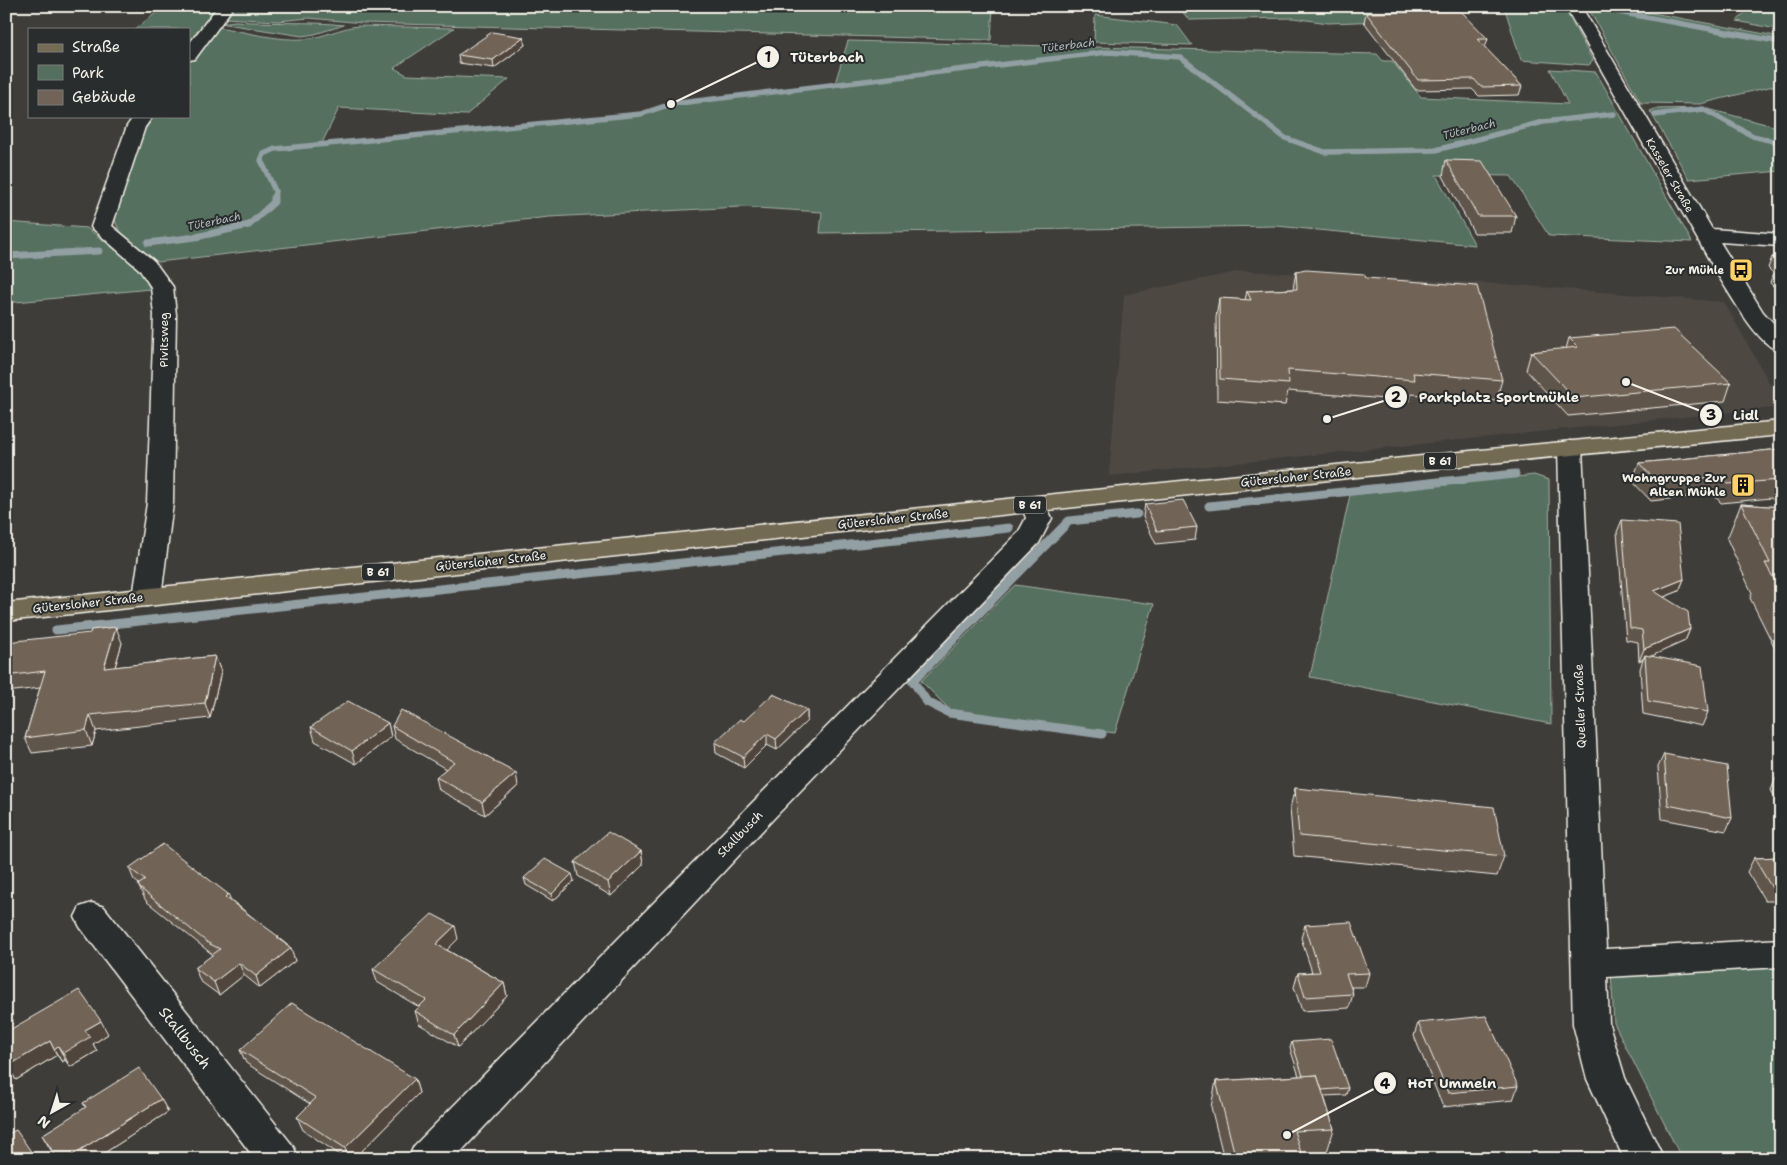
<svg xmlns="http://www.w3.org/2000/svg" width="1787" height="1165" viewBox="0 0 1787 1165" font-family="'Shantell Sans',sans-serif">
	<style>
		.built { fill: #4e4843 }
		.green { fill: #556f5e; stroke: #a4b0a3 }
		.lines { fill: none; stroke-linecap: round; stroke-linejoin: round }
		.stream-far2 { stroke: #929fa3; stroke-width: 5.5 }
		.stream-far1 { stroke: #929fa3; stroke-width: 7 }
		.stream { stroke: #929fa3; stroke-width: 9 }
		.minor-casing { stroke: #f4f1e8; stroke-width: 3 }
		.major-casing { stroke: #f4f1e8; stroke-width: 3 }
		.minor { fill: #2a2d2e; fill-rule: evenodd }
		.major { fill: #736b52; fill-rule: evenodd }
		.wall { fill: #61554b; stroke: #f4f1e8 }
		.shaded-wall { fill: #4f453d; stroke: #f4f1e8 }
		.building { fill: #716357; stroke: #f4f1e8 }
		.labels { text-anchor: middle; stroke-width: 4; stroke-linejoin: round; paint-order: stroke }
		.far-water-label { font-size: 11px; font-style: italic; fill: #b2baba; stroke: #2a2d2e }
		.far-street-label { font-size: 11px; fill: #f4f1e8; stroke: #2a2d2e }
		.far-poi-label { font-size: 11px; font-weight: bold; fill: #f4f1e8; stroke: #2a2d2e; text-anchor: end }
		.shield { fill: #2a2d2e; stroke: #b7b6b0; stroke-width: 1 }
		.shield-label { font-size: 11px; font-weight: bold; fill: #f4f1e8 }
		.street-label { font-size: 12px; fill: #f4f1e8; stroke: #2a2d2e }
		.poi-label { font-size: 12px; font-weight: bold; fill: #f4f1e8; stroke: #2a2d2e; text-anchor: end }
		.near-street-label { font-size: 15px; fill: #f4f1e8; stroke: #2a2d2e }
		.leader { fill: none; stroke: #f4f1e8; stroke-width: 2 }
		.callout-dot { fill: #f4f1e8; stroke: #2a2d2e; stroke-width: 2 }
		.mark-label { font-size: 15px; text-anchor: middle; font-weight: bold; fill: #111 }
		.callout-label { font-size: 14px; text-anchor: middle; font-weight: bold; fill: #f4f1e8; stroke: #2a2d2e; stroke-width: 4; stroke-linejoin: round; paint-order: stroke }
	</style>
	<rect width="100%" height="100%" fill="#3f3d3a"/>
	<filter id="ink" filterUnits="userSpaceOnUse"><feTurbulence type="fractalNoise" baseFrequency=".02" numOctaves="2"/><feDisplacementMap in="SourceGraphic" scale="10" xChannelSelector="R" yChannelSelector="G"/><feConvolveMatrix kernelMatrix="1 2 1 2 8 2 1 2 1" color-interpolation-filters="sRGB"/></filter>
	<g filter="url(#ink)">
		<path class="built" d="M1242,271L1502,284L1724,302L1781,404V407L1109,476L1124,295Z"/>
		<g class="green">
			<path d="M165,6H219L189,48V29H135Z"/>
			<path d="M232,6H993L991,40L363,23L309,18L278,21L224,18Z"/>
			<path d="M1178,6H1492L1367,7L1383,21L1328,23L1293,18L1189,20Z"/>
			<path d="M1504,6H1563L1593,61L1589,65L1521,60Z"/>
			<path d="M1587,6H1653L1647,12L1781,37V84L1700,104L1641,103Z"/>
			<path d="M1751,6H1781V30L1737,21Z"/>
			<path d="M1095,15L1177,25L1192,45L1094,42Z"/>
			<path d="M235,21C272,24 308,21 344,25L315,34L302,36L220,23Z"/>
			<path d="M358,26L454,28L394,68L407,75L509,79L466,115L339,108L321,145L645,115L662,108L705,100L835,83L848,41L1377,54L1383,61H1392L1421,97L1568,104L1550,69L1596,72L1692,242L1549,236L1511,176L1436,175L1475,245L1276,226L820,233L822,212L740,207L549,217L158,262C141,249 115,236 114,214L138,140L154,116H189V64L213,28L218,27C246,32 277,41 306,39C324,37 340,28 358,26Z"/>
			<path d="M1704,108L1781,128V171L1689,179L1650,111L1655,109Z"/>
			<path d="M6,222L87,228L138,267L150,289L6,303Z"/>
			<path d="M1534,475L1549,480L1551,724L1310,677L1350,495Z"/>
			<path d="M1015,585L1154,604L1115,733L952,712L921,681Z"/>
			<path d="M1781,964V1159H1682L1614,1023L1611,971Z"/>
		</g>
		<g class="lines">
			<g class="stream-far2">
				<path d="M1586,6L1781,42"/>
				<path d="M1655,115L1703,109L1753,136L1781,143"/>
				<path d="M274,199L275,191L261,160L264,154L275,149L641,114L671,104L1108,52L1180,57L1285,138L1325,152L1436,150L1543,122L1614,114"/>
			</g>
			<g class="stream-far1">
				<path d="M148,243L196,237L249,225L274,202V197"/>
				<path d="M6,256L99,251"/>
			</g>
			<g class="stream">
				<path d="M1209,506L1515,474"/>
				<path d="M56,630L1009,528"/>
				<path d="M1102,734L949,713L927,702L913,681L1069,521L1137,514"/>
			</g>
			<g class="minor-casing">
				<g id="minor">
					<path d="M218,6H234L195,59L189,60V44Z"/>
					<path d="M1565,6H1581L1712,229L1781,234V246L1720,242L1763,312L1781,331V352C1758,346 1732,297 1719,277Z"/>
					<path d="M134,116H153L145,127L112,226L154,261L173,287L176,315L173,503L161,597L157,603L147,606L137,603L133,597L147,503L154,315L151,287L139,269L91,227L127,126Z"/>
					<path d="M1570,441L1579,443L1582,448L1606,949L1781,939V967L1607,977L1609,1024L1625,1078L1664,1159H1624L1587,1079L1573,1024L1558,448L1561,443Z"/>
					<path d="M1034,497L1043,500L1052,518L1039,543L775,817L454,1159H408L414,1146L1018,533L1026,518L1021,505L1025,500Z"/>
					<path d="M92,903L104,907L293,1146L299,1159H255L80,927L75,917L80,907Z"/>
				</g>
			</g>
			<g class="major-casing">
				<path id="major" d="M1781,421V435L1470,465L6,621V603L1470,451Z"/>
			</g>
			<use href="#minor" class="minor"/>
			<use href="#major" class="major"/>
		</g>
		<g class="wall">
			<path d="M1366,13L1488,39L1485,48L1522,86L1519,95L1479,96L1472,89L1416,90L1364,22Z"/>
			<path d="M523,37L525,45L494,68L459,63L458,55Z"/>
			<path d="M1446,160L1516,216L1512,233H1474L1443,176Z"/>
			<path d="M1772,257H1781V294L1770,283L1773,273L1768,268Z"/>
			<path d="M1296,272L1366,278L1502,380L1496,401L1411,394L1410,401L1288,391L1285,405L1217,400L1216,318L1219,298L1245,300L1247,291L1293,289Z"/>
			<path d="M1569,338L1731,383L1725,401L1568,416L1526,370L1531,352L1566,349Z"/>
			<path d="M1781,449V506H1779L1771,498L1721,503L1713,494L1651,501L1632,481L1639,463Z"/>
			<path d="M1145,504L1197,527L1195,540L1156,544L1143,517Z"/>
			<path d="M1741,504L1781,507V660L1750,598L1752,593L1727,539Z"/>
			<path d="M1622,520L1684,579L1679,591L1664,597L1690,629L1685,641L1650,656L1708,712L1702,726L1643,714L1640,669L1643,659L1639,661L1638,642L1626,640L1617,532Z"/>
			<path d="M6,642L122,643L115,667L215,656L221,672L210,718L96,731L92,746L32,753L25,738L40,688L6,692Z"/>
			<path d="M807,710V721L777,750L767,745L744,768L716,753L715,742L744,721Z"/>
			<path d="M388,723L391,737L356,764L315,741L311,727Z"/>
			<path d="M392,726L494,760L495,762L518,786L485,815L439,790L436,777L446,769L395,739Z"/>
			<path d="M1664,754L1732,818L1726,831L1662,819L1658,767Z"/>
			<path d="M1776,778L1781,779V811L1771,790Z"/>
			<path d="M1295,788L1504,856L1497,876L1294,856L1290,808Z"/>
			<path d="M641,851L643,865L611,896L578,876L575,862Z"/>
			<path d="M1781,857V901H1765L1747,872L1754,858Z"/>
			<path d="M129,868L228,894L231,900L291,948L295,961L260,988L244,975L219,995L200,981L195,968L213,955L146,901L138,885L139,884L134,880Z"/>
			<path d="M524,878L574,881L553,901L526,885Z"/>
			<path d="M1305,925L1369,973L1365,987H1351L1353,994L1349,1008L1302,1011L1294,987L1298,973L1312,972L1301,938Z"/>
			<path d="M458,939L447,950L504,983L507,996L458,1047L419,1024L415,1011L419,1007L377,982L373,969Z"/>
			<path d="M1418,1023L1518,1086L1513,1100L1443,1107L1414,1036Z"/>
			<path d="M6,1032L108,1034L93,1044L97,1051L70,1067L65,1060L62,1062L57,1055L16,1080L6,1064Z"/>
			<path d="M1292,1042L1348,1088L1346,1095L1324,1096L1334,1129L1326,1155L1302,1156L1303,1159H1224L1211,1107L1216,1081L1299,1076L1290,1048Z"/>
			<path d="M240,1050L415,1079L419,1093L354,1159H346L303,1130L297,1117L310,1104L246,1063Z"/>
			<path d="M161,1099L168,1112L95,1159H56L42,1135L86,1108L83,1103Z"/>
		</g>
		<g class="shaded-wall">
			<path d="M523,37L525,45L494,68L493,60Z"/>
			<path d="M1684,579L1679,591L1649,603L1654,591Z"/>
			<path d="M116,627L122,643L110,684L104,668Z"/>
			<path d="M1690,629L1685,641L1645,659V655L1643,659L1639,661L1644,649Z"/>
			<path d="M215,656L221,672L210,718L205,703Z"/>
			<path d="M807,710V721L777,750L776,739Z"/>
			<path d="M90,715L96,731L92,746L86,730Z"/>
			<path d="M388,723L391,737L356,764L352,751Z"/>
			<path d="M767,734V745L744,768L743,757Z"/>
			<path d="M516,773L518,786L485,815L482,802Z"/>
			<path d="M641,851L643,865L611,896L608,882Z"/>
			<path d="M572,874L574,881L553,901L552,894Z"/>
			<path d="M455,926L458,939L440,957L436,944Z"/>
			<path d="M291,948L295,961L260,988L256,976Z"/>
			<path d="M239,963L244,975L219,995L214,982Z"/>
			<path d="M504,983L507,996L458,1047L454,1035Z"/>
			<path d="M101,1021L108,1034L93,1044L97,1051L70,1067L63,1053L85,1030Z"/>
			<path d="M50,1041L57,1055L16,1080L8,1066Z"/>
			<path d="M58,1046L65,1060L62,1062L54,1049Z"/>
			<path d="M415,1079L419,1093L354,1159H349L345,1148Z"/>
			<path d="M161,1099L168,1112L95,1159H66Z"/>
			<path d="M32,1153L35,1159H23Z"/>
		</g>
		<g class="building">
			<path d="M1461,11L1488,39H1477L1522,86L1481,87L1474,79L1418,80L1366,13Z"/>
			<path d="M492,32L523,37L493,60L458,55Z"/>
			<path d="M1446,160L1482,161L1516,216H1478Z"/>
			<path d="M1772,257H1781V266Z"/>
			<path d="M1306,270L1364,274L1366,278L1477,286L1502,380L1413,373L1415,380L1288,370L1289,384L1220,379L1219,298L1251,300L1247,291L1297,289L1296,272Z"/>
			<path d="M1774,272H1781V279Z"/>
			<path d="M1674,329L1731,383L1574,398L1531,352L1578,347L1569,338Z"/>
			<path d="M1781,449V482L1779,480L1728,484L1720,476L1658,483L1639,463Z"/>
			<path d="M1183,500L1197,527L1157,531L1145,504Z"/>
			<path d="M1741,504L1781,507V592L1765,563H1770Z"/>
			<path d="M1622,520L1678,524L1684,579L1654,591L1688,612L1690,629L1644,649L1642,630L1630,628Z"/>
			<path d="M116,627L104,668L215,656L205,703L90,715L86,730L25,738L45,671L6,676V642L90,633L91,630Z"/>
			<path d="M1645,655L1702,666L1708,712L1648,701Z"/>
			<path d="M773,694L807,710L776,739L767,734L743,757L715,742L740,719L744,721Z"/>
			<path d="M348,701L388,723L352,751L311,727Z"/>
			<path d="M401,710L494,760L493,761L516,773L482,802L436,777L454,762L392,726Z"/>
			<path d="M1664,754L1727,766L1732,818L1668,805Z"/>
			<path d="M1776,778L1781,779V788Z"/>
			<path d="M1295,788L1494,807L1504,856L1299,836Z"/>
			<path d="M608,832L641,851L608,882L575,862Z"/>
			<path d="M163,844L228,894L225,897L279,937L277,938L291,948L256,976L239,963L214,982L195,968L220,949L208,943L141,889L138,885L145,880L129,868Z"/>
			<path d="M1781,857V887L1772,888L1754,858Z"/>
			<path d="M545,859L572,874L552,894L524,878Z"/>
			<path d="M432,914L455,926L436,944L504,983L454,1035L415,1011L426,1000L373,969Z"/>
			<path d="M1351,922L1369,973L1346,974L1353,994L1305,997L1298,973L1320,972L1305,925Z"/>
			<path d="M79,990L101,1021L85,1030L90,1037L63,1053L58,1046L54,1049L50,1041L8,1066L6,1062V1032Z"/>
			<path d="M292,1003L415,1079L345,1148L297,1117L316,1098L240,1050Z"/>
			<path d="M1486,1016L1518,1086L1448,1093L1418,1023Z"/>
			<path d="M1331,1039L1348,1088L1322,1090L1317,1075L1303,1076L1292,1042Z"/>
			<path d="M139,1068L161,1099L66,1159H58L42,1135L86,1107L83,1103Z"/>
			<path d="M1317,1075L1334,1129L1294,1131L1303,1159H1236L1216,1081Z"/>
			<path d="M16,1130L32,1153L23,1159H6V1135Z"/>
		</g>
	</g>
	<defs>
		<g id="bus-square" transform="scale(1.25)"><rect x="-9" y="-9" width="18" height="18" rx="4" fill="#ffd166" stroke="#2a2d2e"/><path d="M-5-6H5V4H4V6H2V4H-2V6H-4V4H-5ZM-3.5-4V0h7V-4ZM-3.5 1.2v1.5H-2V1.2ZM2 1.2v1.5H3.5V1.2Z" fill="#111"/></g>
		<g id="building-square" transform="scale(1.25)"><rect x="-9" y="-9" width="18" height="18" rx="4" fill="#ffd166" stroke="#2a2d2e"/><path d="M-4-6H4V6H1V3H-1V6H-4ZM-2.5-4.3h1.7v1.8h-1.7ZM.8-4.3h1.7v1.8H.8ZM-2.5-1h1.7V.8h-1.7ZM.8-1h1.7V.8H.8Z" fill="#111"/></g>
	</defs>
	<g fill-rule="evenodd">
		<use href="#bus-square" x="1741" y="270"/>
		<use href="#building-square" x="1743" y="485"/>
	</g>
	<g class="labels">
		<g class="far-water-label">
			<text transform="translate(1068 45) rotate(-7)" y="4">Tüterbach</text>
			<text transform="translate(1469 129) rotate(-14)" y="4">Tüterbach</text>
			<text transform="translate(214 221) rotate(-12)" y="4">Tüterbach</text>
		</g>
		<g class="far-street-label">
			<text transform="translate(1670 175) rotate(60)" y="4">Kasseler Straße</text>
		</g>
		<g class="far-poi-label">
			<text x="1724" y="274">Zur Mühle</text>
		</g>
		<g class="shield">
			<rect x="1424" y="452.5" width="32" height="17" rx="4"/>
			<rect x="1014" y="496.5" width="32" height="17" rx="4"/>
			<rect x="362" y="563.5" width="32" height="17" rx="4"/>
		</g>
		<g class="shield-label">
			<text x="1440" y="465">B 61</text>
			<text x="1030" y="509">B 61</text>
			<text x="378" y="576">B 61</text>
		</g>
		<g class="street-label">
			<text transform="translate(164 340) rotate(-90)" y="4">Pivitsweg</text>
			<text transform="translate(1296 477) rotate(-6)" y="4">Gütersloher Straße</text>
			<text transform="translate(893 519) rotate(-6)" y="4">Gütersloher Straße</text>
			<text transform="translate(491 561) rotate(-6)" y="4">Gütersloher Straße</text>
			<text transform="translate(88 603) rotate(-6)" y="4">Gütersloher Straße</text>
			<text transform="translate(1580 706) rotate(-92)" y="4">Queller Straße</text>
			<text transform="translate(740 834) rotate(-46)" y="4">Stallbusch</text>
		</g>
		<g class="poi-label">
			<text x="1726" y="482">Wohngruppe Zur<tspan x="1726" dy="14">Alten Mühle</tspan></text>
		</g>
		<g class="near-street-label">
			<text transform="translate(185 1038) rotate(52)" y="5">Stallbusch</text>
		</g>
	</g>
	<path class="leader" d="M671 104L768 57M1327 419L1396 397M1626 382L1711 415M1287 1135L1385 1083"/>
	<g class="callout-dot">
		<circle cx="671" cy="104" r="5"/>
		<circle cx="1327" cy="419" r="5"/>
		<circle cx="1626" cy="382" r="5"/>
		<circle cx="1287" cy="1135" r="5"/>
		<circle cx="768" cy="57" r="12"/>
		<circle cx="1396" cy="397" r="12"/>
		<circle cx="1711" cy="415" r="12"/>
		<circle cx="1385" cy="1083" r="12"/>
	</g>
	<g class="mark-label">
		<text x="768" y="62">1</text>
		<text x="1396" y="402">2</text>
		<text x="1711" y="420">3</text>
		<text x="1385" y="1089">4</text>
	</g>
	<g class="callout-label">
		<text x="827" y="62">Tüterbach</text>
		<text x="1499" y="402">Parkplatz Sportmühle</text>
		<text x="1746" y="420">Lidl</text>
		<text x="1452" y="1088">HoT Ummeln</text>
	</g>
	<rect width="1787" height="1165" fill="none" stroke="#2a2d2e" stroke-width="25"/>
	<rect x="12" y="12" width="1762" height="1140" fill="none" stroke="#f4f1e8" stroke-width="2" filter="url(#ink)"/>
	<rect x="28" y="28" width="162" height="90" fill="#2a2d2e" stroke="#7b7b78"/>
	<rect x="38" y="44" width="25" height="8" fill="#736b52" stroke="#7b7b78"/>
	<text x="72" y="52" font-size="15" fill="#f4f1e8">Straße</text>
	<rect x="38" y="65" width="25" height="15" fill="#556f5e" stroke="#7b7b78"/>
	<text x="72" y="78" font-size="15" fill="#f4f1e8">Park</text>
	<rect x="38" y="90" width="25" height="15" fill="#716357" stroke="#7b7b78"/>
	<text x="72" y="102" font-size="15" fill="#f4f1e8">Gebäude</text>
	<g transform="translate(52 1112) rotate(219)" stroke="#2a2d2e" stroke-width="4" paint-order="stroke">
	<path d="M0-4L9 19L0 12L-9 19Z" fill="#f4f1e8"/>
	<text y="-8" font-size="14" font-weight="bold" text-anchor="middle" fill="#f4f1e8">N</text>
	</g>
</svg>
